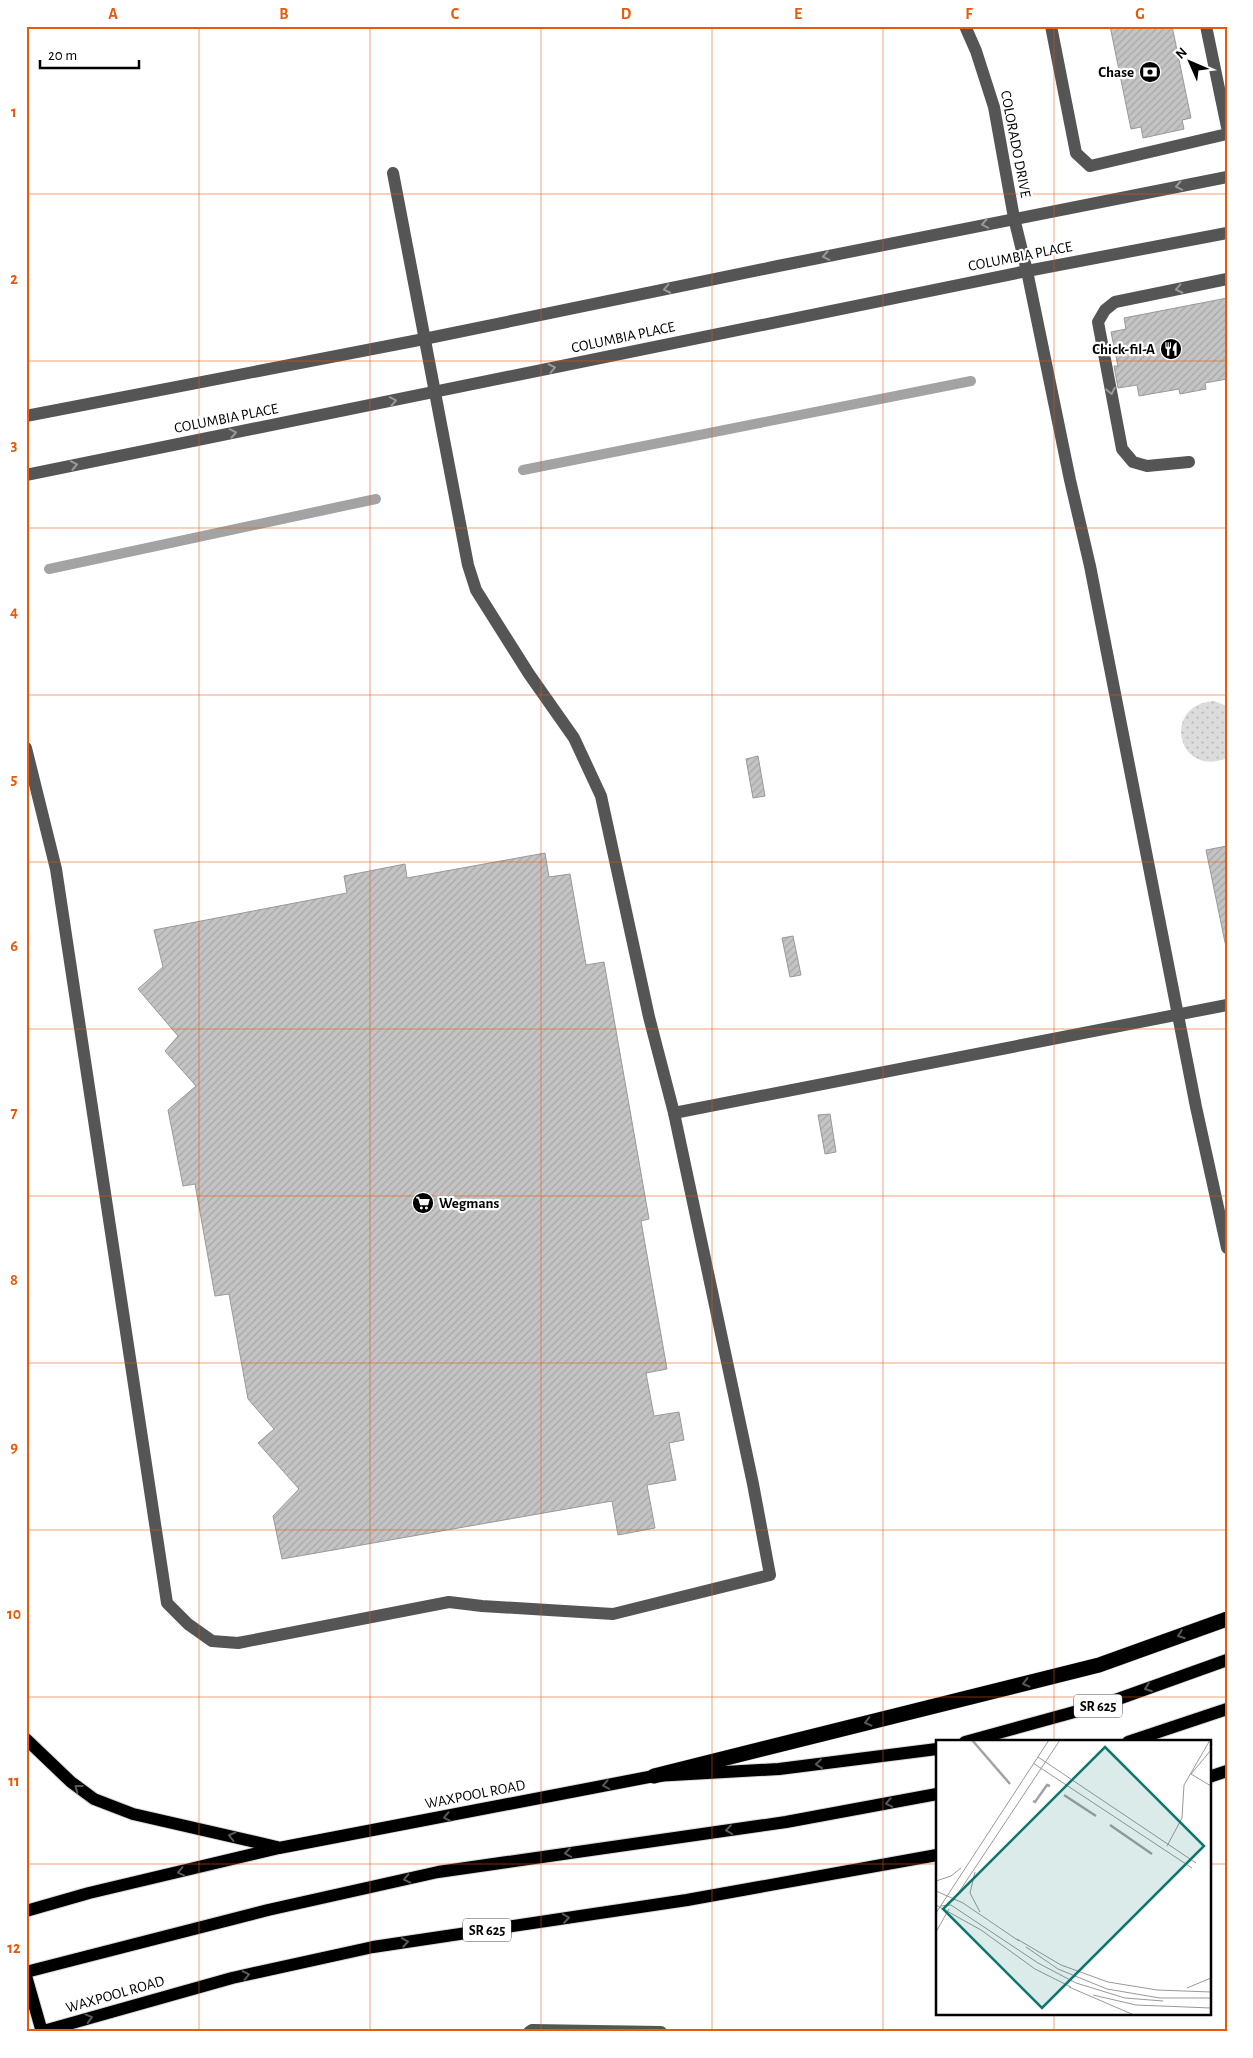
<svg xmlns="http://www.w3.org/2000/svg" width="1253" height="2058" viewBox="0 0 1253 2058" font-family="'Alegreya Sans',sans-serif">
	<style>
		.green { fill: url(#green-dots) }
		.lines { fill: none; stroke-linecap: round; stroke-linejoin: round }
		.stream { stroke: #a3a3a3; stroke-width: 10 }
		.building { fill: url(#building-hatch); stroke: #999 }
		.major-casing { stroke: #dbdbdb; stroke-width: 14 }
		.highway-casing { stroke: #dbdbdb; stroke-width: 16 }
		.minor { stroke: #555; stroke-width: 12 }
		.major { stroke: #000; stroke-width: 12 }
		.highway { stroke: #000; stroke-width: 15 }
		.oneway { stroke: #999 }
		.oneway2 { stroke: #595959 }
		.grid { fill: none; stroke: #e8590c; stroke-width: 1; stroke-opacity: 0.55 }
		.labels { text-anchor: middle; stroke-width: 4.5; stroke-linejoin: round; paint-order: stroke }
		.shield { fill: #fff; stroke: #4c4c4c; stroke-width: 1 }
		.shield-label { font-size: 14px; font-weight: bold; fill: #000 }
		.poi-label { font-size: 15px; font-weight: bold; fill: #000; stroke: #fff; text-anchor: end }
		.street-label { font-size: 15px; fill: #000; stroke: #fff }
		.inset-river { fill: none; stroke: #a3a3a3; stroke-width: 2.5 }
		.inset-road { fill: none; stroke: #999; stroke-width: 1 }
		.view { fill: #0f766e; fill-opacity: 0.15; stroke: #0f766e; stroke-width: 2.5 }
		.inset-edge { fill: none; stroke: #000; stroke-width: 2.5 }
		.neatline { fill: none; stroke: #e8590c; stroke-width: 2 }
		.grid-label { font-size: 16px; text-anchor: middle; font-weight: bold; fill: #e8590c }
	</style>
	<defs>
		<pattern id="green-dots" width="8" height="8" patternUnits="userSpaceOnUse" patternTransform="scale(1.25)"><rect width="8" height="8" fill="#dcdcdc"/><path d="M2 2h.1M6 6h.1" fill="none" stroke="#bbb" stroke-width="1.8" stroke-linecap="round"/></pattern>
		<pattern id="building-hatch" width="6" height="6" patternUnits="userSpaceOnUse" patternTransform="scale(1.25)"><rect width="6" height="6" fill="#c4c4c4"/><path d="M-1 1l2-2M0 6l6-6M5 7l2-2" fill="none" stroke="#a7a7a7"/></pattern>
	</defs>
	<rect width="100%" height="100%" fill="#fff"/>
	<path class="green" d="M1214,701L1227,706V758C1178,779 1160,705 1214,701Z"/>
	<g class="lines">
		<g class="stream">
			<path d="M523,470L971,381"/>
			<path d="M49,569L376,499"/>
		</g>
	</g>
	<g class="building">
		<path d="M1110,26H1172L1191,118L1182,120L1184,129L1143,138L1141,127L1131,129Z"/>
		<path d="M1227,298V379L1205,383L1206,389L1180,394L1179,389L1139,396L1137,385L1118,388L1114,366H1118L1111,332L1126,329L1124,318Z"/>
		<path d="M758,756L765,796L753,798L746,759Z"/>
		<path d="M1227,846V952L1206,850Z"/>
		<path d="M545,853L549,877L570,874L586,965L604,962L649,1219L641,1221L667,1369L646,1373L654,1416L679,1412L684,1440L669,1443L676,1480L647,1485L655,1528L618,1535L612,1501L282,1559L273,1516L299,1489L258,1443L274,1429L248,1399L229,1294L215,1296L195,1184L183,1186L168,1110L196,1086L165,1051L178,1036L138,989L163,967L154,930L347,893L344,876L405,864L407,878Z"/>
		<path d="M793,936L801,975L790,977L782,938Z"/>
		<path d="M830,1114L836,1152L825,1154L818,1115Z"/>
	</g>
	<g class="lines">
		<g class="major-casing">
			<g id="major">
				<path d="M26,1739L71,1782L94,1799L133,1814L277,1847"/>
				<path d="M965,1742L1107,1703L1227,1660"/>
				<path d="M1128,1742L1227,1709"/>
				<path d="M1209,1777L1227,1771"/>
				<path d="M26,1911L89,1893L279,1848L654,1776L779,1769L937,1749"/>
				<path d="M26,1972L268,1910L438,1872L786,1822L937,1794"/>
				<path d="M26,1976L42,2032"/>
				<path d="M40,2032L232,1978L373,1947L687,1900L937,1855"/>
			</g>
		</g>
		<g class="highway-casing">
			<path id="highway" d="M654,1776L1099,1665L1227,1619"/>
		</g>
		<g class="minor">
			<path d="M965,26L976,51L994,107L1014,218L1027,271L1070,480L1090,566L1196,1107L1227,1248"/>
			<path d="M1051,26L1076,153L1090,166L1227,134"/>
			<path d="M1206,26L1227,127"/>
			<path d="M26,416L424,339L778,266L1227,177"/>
			<path d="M1189,462L1147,466L1133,462L1122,449L1098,322L1105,310L1115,302L1227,279"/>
			<path d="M26,475L1027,271L1227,233"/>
			<path d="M26,748L56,869L167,1603L188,1624L212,1641L238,1643L449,1602L482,1606L613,1614L770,1575L753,1484L674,1113L649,1017L601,796L574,738L529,674L476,590L468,565L393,173"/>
			<path d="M674,1113L1227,1005"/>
			<path d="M529,2032L532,2030L661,2032"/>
		</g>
		<use href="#major" class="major"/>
		<use href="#highway" class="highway"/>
	</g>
	<defs><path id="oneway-chevron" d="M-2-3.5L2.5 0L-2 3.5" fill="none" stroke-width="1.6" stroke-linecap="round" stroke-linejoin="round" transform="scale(1.25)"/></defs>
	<g class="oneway">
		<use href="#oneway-chevron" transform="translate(1179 186) rotate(169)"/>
		<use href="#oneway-chevron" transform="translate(985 224) rotate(169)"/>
		<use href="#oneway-chevron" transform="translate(826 256) rotate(169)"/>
		<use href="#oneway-chevron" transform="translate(667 289) rotate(168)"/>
		<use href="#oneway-chevron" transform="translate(1179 289) rotate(168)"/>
		<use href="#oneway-chevron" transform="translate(552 368) rotate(-12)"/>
		<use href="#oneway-chevron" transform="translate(1111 391) rotate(79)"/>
		<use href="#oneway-chevron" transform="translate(393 401) rotate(-11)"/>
		<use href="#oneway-chevron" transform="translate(233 433) rotate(-11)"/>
		<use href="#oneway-chevron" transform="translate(74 465) rotate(-11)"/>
	</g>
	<g class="oneway2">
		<use href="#oneway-chevron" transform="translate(1181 1635) rotate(160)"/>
		<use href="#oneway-chevron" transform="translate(1026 1683) rotate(166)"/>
		<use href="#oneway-chevron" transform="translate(1148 1688) rotate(160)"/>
		<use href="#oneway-chevron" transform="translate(868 1722) rotate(166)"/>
		<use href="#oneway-chevron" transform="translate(819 1764) rotate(174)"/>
		<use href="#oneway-chevron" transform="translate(606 1785) rotate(169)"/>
		<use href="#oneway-chevron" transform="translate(78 1788) rotate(-143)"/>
		<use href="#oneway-chevron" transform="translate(889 1803) rotate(169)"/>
		<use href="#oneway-chevron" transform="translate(447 1817) rotate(169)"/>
		<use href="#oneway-chevron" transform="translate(729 1830) rotate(172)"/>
		<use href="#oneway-chevron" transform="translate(232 1836) rotate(-166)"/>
		<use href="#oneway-chevron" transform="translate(568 1853) rotate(171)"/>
		<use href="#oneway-chevron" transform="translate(181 1872) rotate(167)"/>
		<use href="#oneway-chevron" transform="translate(407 1879) rotate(167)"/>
		<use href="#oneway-chevron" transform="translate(566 1918) rotate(-9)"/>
		<use href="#oneway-chevron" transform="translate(405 1942) rotate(-9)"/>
		<use href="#oneway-chevron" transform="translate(246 1975) rotate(-12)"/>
		<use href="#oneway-chevron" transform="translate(89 2018) rotate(-15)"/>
	</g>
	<path class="grid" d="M199,26V2032M370,26V2032M541,26V2032M712,26V2032M883,26V2032M1054,26V1742M26,194H1227M26,361H1227M26,528H1227M26,695H1227M26,862H1227M26,1029H1227M26,1196H1227M26,1363H1227M26,1530H1227M26,1697H1227M26,1864H937M1209,1864H1227M1054,2014V2032"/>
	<defs>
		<g id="bank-disc" transform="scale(1.125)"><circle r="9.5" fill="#000" stroke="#fff"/><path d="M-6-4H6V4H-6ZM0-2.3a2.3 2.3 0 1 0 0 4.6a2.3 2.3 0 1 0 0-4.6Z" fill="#fff"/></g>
		<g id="restaurant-disc" transform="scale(1.125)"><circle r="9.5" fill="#000" stroke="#fff"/><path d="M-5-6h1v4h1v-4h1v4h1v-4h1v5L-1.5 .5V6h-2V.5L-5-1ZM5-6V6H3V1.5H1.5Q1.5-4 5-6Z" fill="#fff"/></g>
		<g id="supermarket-disc" transform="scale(1.125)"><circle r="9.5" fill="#000" stroke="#fff"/><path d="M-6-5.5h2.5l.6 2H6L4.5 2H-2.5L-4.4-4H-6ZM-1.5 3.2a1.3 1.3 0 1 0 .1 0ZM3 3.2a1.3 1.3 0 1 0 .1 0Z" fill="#fff"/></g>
	</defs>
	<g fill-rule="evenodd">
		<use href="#bank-disc" x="1150" y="72"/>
		<use href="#restaurant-disc" x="1171" y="349"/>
		<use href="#supermarket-disc" x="423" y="1203"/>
	</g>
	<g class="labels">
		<g class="shield">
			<rect x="1074" y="1694.5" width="48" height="23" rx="4"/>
			<rect x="463" y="1918.5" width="48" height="23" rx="4"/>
		</g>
		<g class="shield-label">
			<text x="1098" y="1711">SR 625</text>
			<text x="487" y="1935">SR 625</text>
		</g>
		<g class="poi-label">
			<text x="1134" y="77">Chase</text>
			<text x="1155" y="354">Chick-fil-A</text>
			<text x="439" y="1208" text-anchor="start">Wegmans</text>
		</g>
		<g class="street-label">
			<text transform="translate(1016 144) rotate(79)" y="5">COLORADO DRIVE</text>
			<text transform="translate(1020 256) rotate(-11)" y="5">COLUMBIA PLACE</text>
			<text transform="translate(623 337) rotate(-12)" y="5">COLUMBIA PLACE</text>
			<text transform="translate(226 418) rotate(-11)" y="5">COLUMBIA PLACE</text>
			<text transform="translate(475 1794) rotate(-11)" y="5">WAXPOOL ROAD</text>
			<text transform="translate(115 1994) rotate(-16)" y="5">WAXPOOL ROAD</text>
		</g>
	</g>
	<g transform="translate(936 1740)">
		<rect width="275" height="275" fill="#fff"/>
		<path class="inset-river" d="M36,0L74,44M128,55L160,76M97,61L99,62L111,45L114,46M174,85L216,114"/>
		<path class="inset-road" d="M102,17L260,123M97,23L256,128M255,34L275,10M255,34L275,46M231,106L246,78L248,45L274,0M39,132L34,153L44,172M0,141L15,136L25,128M0,151L27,163L83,201M17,161L124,0M0,165L45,190L99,229L135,247M4,166L15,165L102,223L140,243L189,258L227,261M0,173L113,0M0,192L13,169M81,199L125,225L172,242L221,250L275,252M90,207L122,229L171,249L224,258H275M133,247L198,275M251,248L275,238M157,255L200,265L275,268"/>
		<path class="view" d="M169,7L268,106L106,268L7,169Z"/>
		<rect width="275" height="275" class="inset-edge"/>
	</g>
	<rect width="1253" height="2058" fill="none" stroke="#ffffff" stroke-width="55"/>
	<g transform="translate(1190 62) rotate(315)" stroke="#ffffff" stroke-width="4" paint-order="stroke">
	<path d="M0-4L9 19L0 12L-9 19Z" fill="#000000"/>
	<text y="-8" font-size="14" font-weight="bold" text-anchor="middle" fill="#000000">N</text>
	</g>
	<path d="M40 60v8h99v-8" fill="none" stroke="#000000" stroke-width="2.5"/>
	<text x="48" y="60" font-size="15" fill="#000000" stroke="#ffffff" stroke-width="4" paint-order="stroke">20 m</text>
	<rect x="28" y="28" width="1198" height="2002" class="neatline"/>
	<g class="grid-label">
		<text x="113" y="19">A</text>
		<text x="284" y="19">B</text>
		<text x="455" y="19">C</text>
		<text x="626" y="19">D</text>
		<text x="798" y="19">E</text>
		<text x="969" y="19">F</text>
		<text x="1140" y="19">G</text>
		<text x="14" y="117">1</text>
		<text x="14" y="284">2</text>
		<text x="14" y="450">3</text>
		<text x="14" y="617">4</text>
		<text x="14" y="784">5</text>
		<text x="14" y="951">6</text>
		<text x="14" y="1118">7</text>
		<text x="14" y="1285">8</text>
		<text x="14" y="1452">9</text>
		<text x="14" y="1619">10</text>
		<text x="14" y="1786">11</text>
		<text x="14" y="1953">12</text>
	</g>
</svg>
